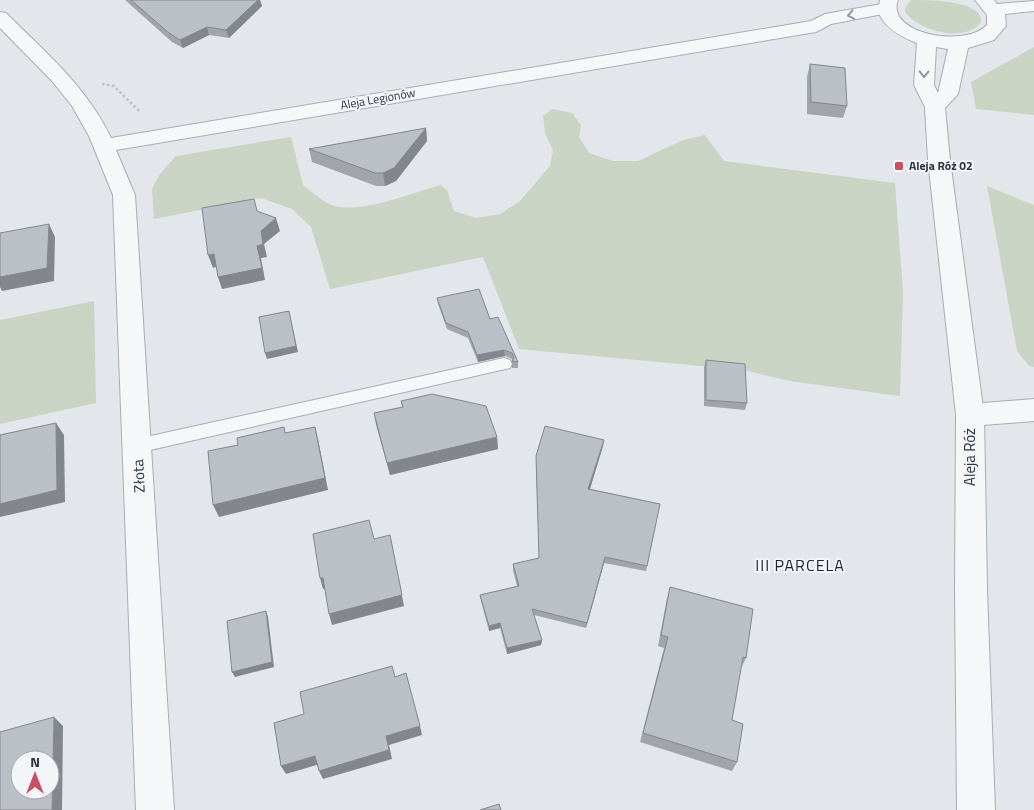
<svg xmlns="http://www.w3.org/2000/svg" width="1034" height="810" viewBox="0 0 1034 810" font-family="'Titillium Web',sans-serif">
	<style>
		.green { fill: #c9d4c5 }
		.lines { fill: none; stroke-linecap: round; stroke-linejoin: round }
		.service-casing { stroke: #a8adb5; stroke-width: 2 }
		.minor-casing { stroke: #a8adb5; stroke-width: 2 }
		.tertiary-casing { stroke: #a8adb5; stroke-width: 2 }
		.path { stroke: #bdc1c6; stroke-width: 2.5; stroke-dasharray: 2.5 2.5; stroke-linecap: butt }
		.service { fill: #f6f7f9; fill-rule: evenodd }
		.minor { fill: #f6f7f9; fill-rule: evenodd }
		.tertiary { fill: #f6f7f9; fill-rule: evenodd }
		.wall { fill: #a1a5ab }
		.shaded-wall { fill: #83868b }
		.building { fill: #bbc0c7; stroke: #83868b; fill-rule: evenodd }
		.oneway { stroke: #91969e }
		.poi-dot { fill: #c94f65; stroke: #f3f5f8; stroke-width: 2 }
		.labels { text-anchor: middle; stroke-width: 4; stroke-linejoin: round; paint-order: stroke }
		.far-street-label { font-size: 12px; fill: #2c3542; stroke: #f3f5f8 }
		.far-poi-label { font-size: 12px; font-weight: bold; fill: #2c3542; stroke: #f3f5f8; text-anchor: start }
		.street-label { font-size: 15px; fill: #2c3542; stroke: #f3f5f8 }
		.neighbourhood-label { font-size: 16px; letter-spacing: 1px; fill: #1e2633; stroke: #f3f5f8 }
	</style>
	<rect width="100%" height="100%" fill="#e3e6eb"/>
	<g class="green">
		<path d="M911,0C929,0 983,0 981,22C966,44 919,31 905,12L906,6Z"/>
		<path d="M1034,47V115L976,109L971,82Z"/>
		<path d="M552,109L572,113L581,125L579,137L589,153L613,161H638L683,140L705,135L724,161L895,183L903,292L900,396L789,381L744,370L519,349L483,257L330,289L311,227L292,209L261,198L154,219L152,189L159,175L176,156L291,137L303,185C312,192 324,203 335,206C365,213 411,193 441,185L447,190L454,211L476,218L500,214L520,201L550,166L553,150L545,133L543,116Z"/>
		<path d="M987,186L1034,205V367L1029,366L1017,351Z"/>
		<path d="M94,301L96,403L0,424V320Z"/>
	</g>
	<g class="lines">
		<g class="service-casing">
			<path id="service" d="M504,358L510,360L512,364L510,368L137,453L131,451L128,446L131,441L137,439Z"/>
		</g>
		<g class="minor-casing">
			<g id="minor">
				<path d="M887,3L893,4L896,8L893,12L831,24L816,32L116,150L135,195L174,810H136L113,195L89,136L72,106L52,81L0,28V12L6,13C45,52 87,87 111,138L811,21L825,14Z"/>
				<path d="M1034,399V421L970,426L960,423L956,415L960,407L970,404Z"/>
			</g>
		</g>
		<g class="tertiary-casing">
			<path id="tertiary" d="M880,0H898C885,33 964,49 987,25V15L975,0H994L997,4L1034,1V11L1005,14L1006,26L994,40L968,48L958,94L945,108L950,160L984,415L987,590L995,810H957L955,590L956,415L928,160L925,107L914,85L917,43C901,37 884,28 878,11ZM936,47L948,49L938,93L934,85Z"/>
		</g>
		<path class="path" d="M102,84L114,86L139,111"/>
		<use href="#service" class="service"/>
		<use href="#minor" class="minor"/>
		<use href="#tertiary" class="tertiary"/>
	</g>
	<g class="wall">
		<path d="M125,0H260L262,6L229,38L209,35L183,48L172,42Z"/>
		<path d="M810,64L847,106L843,118L807,114V77Z"/>
		<path d="M426,128L427,141L396,181L385,186H376L312,162L309,149Z"/>
		<path d="M437,298L490,319L518,362V368H512V359L505,356L478,362L468,338L447,329L438,304Z"/>
		<path d="M706,360L747,403L745,410L704,406V367Z"/>
		<path d="M401,401L497,437L498,449L390,475L376,425L374,413L402,407Z"/>
		<path d="M603,446L590,489L660,504L646,571L604,563L586,628L534,615L542,640L541,645L507,654L500,628L489,631L481,601L480,595L517,586L513,570V564L539,558L536,462Z"/>
		<path d="M670,587L746,658L741,668L732,720L737,762L732,771L640,742L664,648L658,646L667,598Z"/>
	</g>
	<g class="shaded-wall">
		<path d="M258,0H260L262,6L229,38L226,30Z"/>
		<path d="M207,27L209,35L183,48L180,40Z"/>
		<path d="M426,128L427,141L396,181L385,186L383,173Z"/>
		<path d="M276,218L280,231L264,244L267,257L261,258L265,280L222,289L218,277L257,246L261,231Z"/>
		<path d="M49,224L55,237L54,281L2,291L0,287V277Z"/>
		<path d="M214,254L218,266L213,268L208,255Z"/>
		<path d="M289,311L298,352L267,359L265,353Z"/>
		<path d="M504,350L505,356L478,362L477,355Z"/>
		<path d="M56,423L64,435L65,502L0,517V504Z"/>
		<path d="M315,427L318,439L328,490L219,517L213,505Z"/>
		<path d="M497,437L498,449L390,475L387,463Z"/>
		<path d="M604,440L603,446L588,495V489Z"/>
		<path d="M390,535L404,606L332,625L329,614Z"/>
		<path d="M605,557L604,563L586,628L587,623Z"/>
		<path d="M320,578H323L327,588L323,589Z"/>
		<path d="M266,611L268,617L274,667L235,677L232,672Z"/>
		<path d="M500,623V628L489,631V626Z"/>
		<path d="M542,640L541,645L507,654V648Z"/>
		<path d="M54,717L63,726L62,810H52Z"/>
		<path d="M420,726L422,735L389,745L392,759L323,779L319,771L386,736Z"/>
		<path d="M315,756L320,764L286,774L281,766Z"/>
	</g>
	<g class="building">
		<path d="M131,0H258L226,30L207,27L180,40L169,33Z"/>
		<path d="M810,64L845,68L847,106L811,102Z"/>
		<path d="M426,128L394,168L383,173H375L309,149Z"/>
		<path d="M254,199L257,211L276,218L261,231L263,244L257,246L262,268L218,277L214,254L208,255L202,208Z"/>
		<path d="M49,224L47,268L0,277V233Z"/>
		<path d="M479,289L490,319L498,317L518,362L512,361L514,357L512,353L504,350L477,355L468,332L446,323L437,298Z"/>
		<path d="M289,311L296,346L265,353L259,317Z"/>
		<path d="M706,360L745,364L747,403L706,400Z"/>
		<path d="M432,394L486,406L497,437L387,463L374,413L403,407L401,401Z"/>
		<path d="M56,423L57,490L0,504V435Z"/>
		<path d="M545,426L604,440L588,489L660,504L647,566L605,557L587,623L532,609L542,640L507,648L500,623L489,626L480,595L519,586L513,564L539,558L536,456Z"/>
		<path d="M284,427L285,433L315,427L325,478L213,505L208,451L238,445L237,438Z"/>
		<path d="M369,520L374,539L390,535L402,595L329,614L323,578H320L313,534Z"/>
		<path d="M670,587L753,609L746,658L743,657L732,720L743,724L737,762L643,733L668,637L661,635Z"/>
		<path d="M266,611L272,662L232,672L227,621Z"/>
		<path d="M392,666L395,677L406,673L420,726L386,736L389,750L319,771L315,756L281,766L274,723L304,714L300,692Z"/>
		<path d="M54,717L52,810H0V732ZM20,760H50V790H20Z"/>
		<path d="M499,804L501,810H480Z"/>
	</g>
	<defs><path id="oneway-chevron" d="M-2-3.5L2.5 0L-2 3.5" fill="none" stroke-width="1.6" stroke-linecap="round" stroke-linejoin="round" transform="scale(1.25)"/></defs>
	<g class="oneway">
		<use href="#oneway-chevron" transform="translate(851 15) rotate(169)"/>
		<use href="#oneway-chevron" transform="translate(924 74) rotate(91)"/>
	</g>
	<rect class="poi-dot" x="894" y="161" width="10" height="10" rx="2.5"/>
	<g class="labels">
		<g class="far-street-label">
			<text transform="translate(378 99) rotate(-10)" y="4">Aleja Legionów</text>
		</g>
		<g class="far-poi-label">
			<text x="909" y="170">Aleja Róż 02</text>
		</g>
		<g class="street-label">
			<text transform="translate(970 457) rotate(-90)" y="5">Aleja Róż</text>
			<text transform="translate(139 476) rotate(-93)" y="5">Złota</text>
		</g>
		<g class="neighbourhood-label">
			<text x="800" y="571">III PARCELA</text>
		</g>
	</g>
	<g transform="translate(35 775)"><circle r="24" fill="#f3f5f8" stroke="#a3a8af"/>
	<path d="M0-4L9 19L0 12L-9 19Z" fill="#c94f65"/>
	<text y="-8" font-size="14" font-weight="bold" text-anchor="middle" fill="#2c3542">N</text>
	</g>
</svg>
